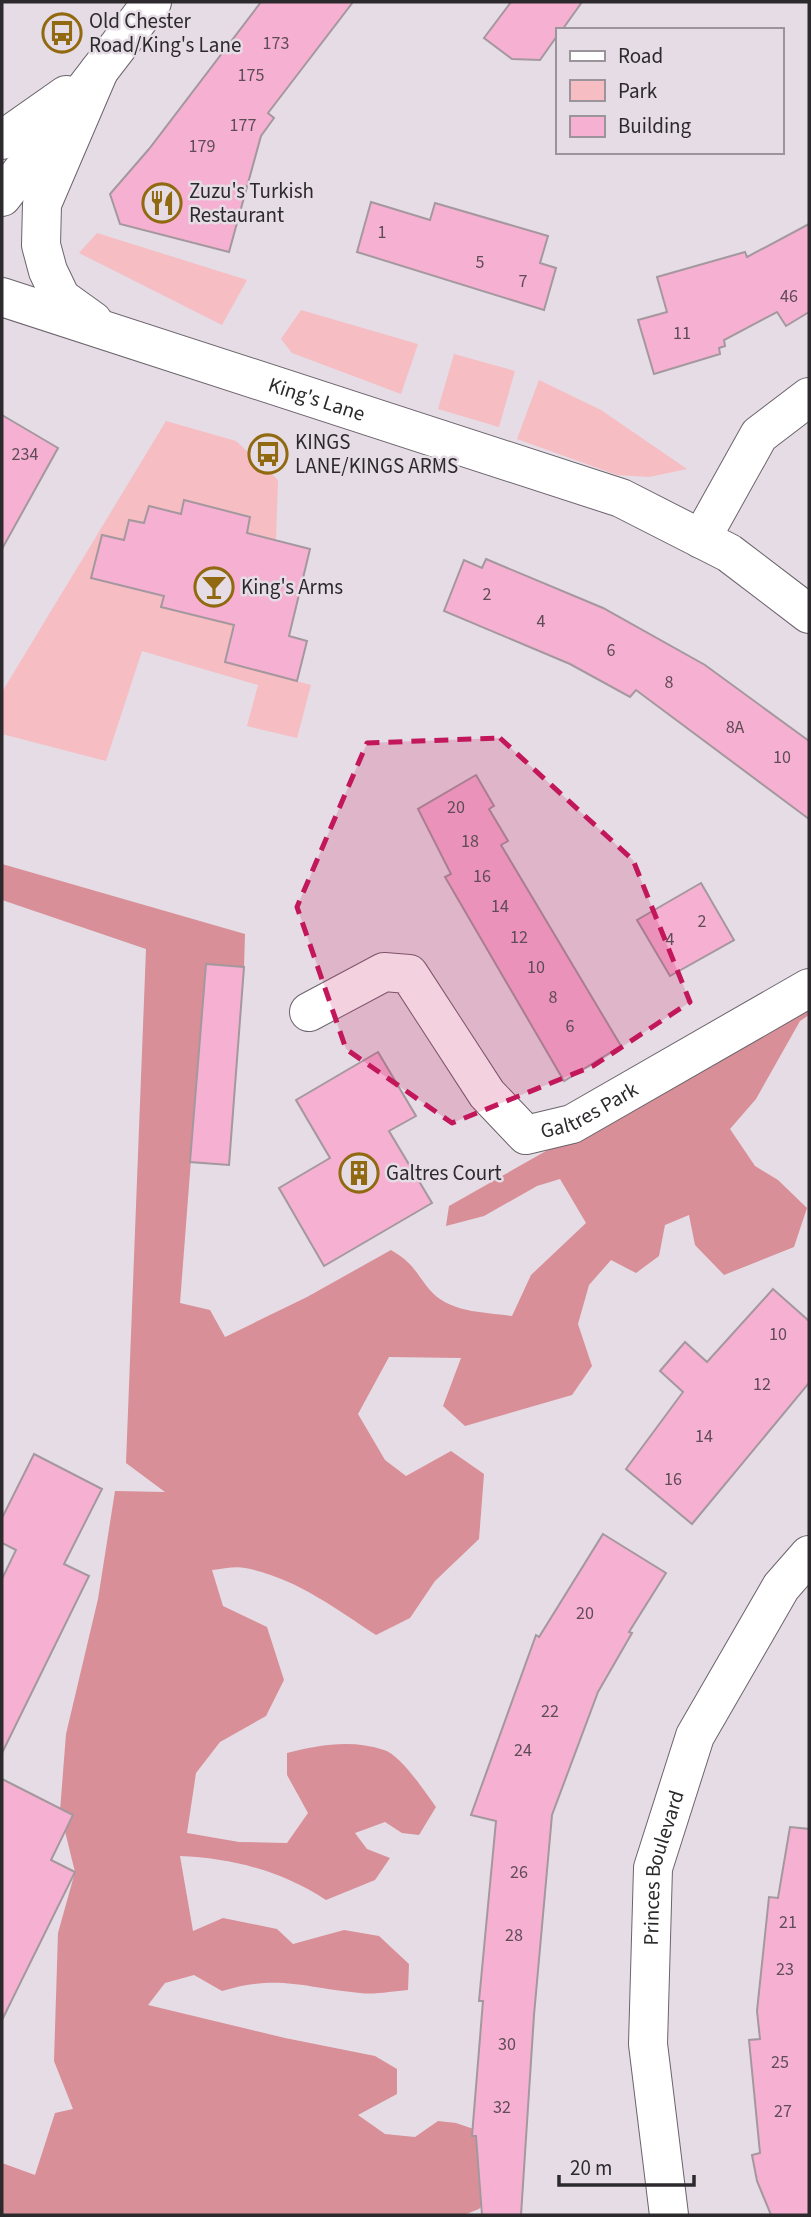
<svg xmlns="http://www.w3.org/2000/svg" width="811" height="2217" viewBox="0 0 811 2217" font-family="'Source Sans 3',sans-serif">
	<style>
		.green { fill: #f6bdc2 }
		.forest { fill: #d88f97 }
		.building { fill: #f6b1d2; stroke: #a4989e; stroke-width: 2 }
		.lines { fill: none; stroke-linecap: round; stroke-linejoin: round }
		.street-casing { stroke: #6c646c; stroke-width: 40 }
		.secondary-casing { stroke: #6c646c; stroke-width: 40 }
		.street { stroke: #fff; stroke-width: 38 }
		.secondary { stroke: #fff; stroke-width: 38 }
		.marked { fill: #c2185b; fill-opacity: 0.2; stroke: #c2185b; stroke-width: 5; stroke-dasharray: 14 9; stroke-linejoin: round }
		.labels { text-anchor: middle; stroke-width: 5; stroke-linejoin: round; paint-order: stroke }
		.number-label { font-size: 18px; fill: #5f4c56 }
		.poi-label { font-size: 21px; fill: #2d2a2d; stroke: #e5dce5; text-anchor: start }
		.street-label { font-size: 21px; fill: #2d2a2d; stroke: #e5dce5 }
	</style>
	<rect width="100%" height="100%" fill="#e5dce5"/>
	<g class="green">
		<path d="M97,233L247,280L222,325L79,253Z"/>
		<path d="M301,310L418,344L401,394L292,353L281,339Z"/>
		<path d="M454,354L515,371L499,427L438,409Z"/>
		<path d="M539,380L601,410L687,469L649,477L617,475L517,439Z"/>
		<path d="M166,421L236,441L278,480L276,540L247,533L250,516L184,500L181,514L149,506L144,523L128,520L124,540L102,535L91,578L164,596L161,607L236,617L225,662L311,685L297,738L247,726L258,685L142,651L106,761L2,734V692Z"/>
	</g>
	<path class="forest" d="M2,864L245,934L244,967L206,964L180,1303L210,1310L225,1337L307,1297L391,1250C414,1264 413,1269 429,1289C448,1313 485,1312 512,1316L531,1275L586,1223L560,1179L537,1186L484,1216L446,1226L449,1206L809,1002V1015L800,1021L756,1099L730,1129L755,1166L778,1180L807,1208L794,1247L724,1275L695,1245L689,1215L665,1225L659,1256L636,1273L611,1260L589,1285L578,1324L592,1366L572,1395L465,1426L443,1406L461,1358L389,1357L358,1414L385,1460L406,1476L451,1451L484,1474L479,1539L435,1581L410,1618L376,1635C335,1608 294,1577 245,1568C235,1566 223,1569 212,1570L223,1606L267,1627L284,1680L266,1716L220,1742L196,1773L187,1833L239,1842L287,1843L308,1813L287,1775V1753C318,1745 352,1739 384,1750C401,1755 425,1792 436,1807L419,1835L402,1833L385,1822L355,1833L367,1849L390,1858L375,1880L326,1900C282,1871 232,1858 180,1856L193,1931L223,1918L277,1929L293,1944L344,1930L379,1936L409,1964L408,1990C393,1991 375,1995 360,1993C304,1988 279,1974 222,1991L194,1975L165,1983L148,2005L285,2038L375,2056L397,2069V2094L358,2115L385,2134L415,2137L438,2121L456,2123L500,2138L502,2183L479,2209L464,2215H2V2163L35,2175L55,2113L73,2109L54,2061L58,1933L75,1872L60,1811L66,1734L98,1599L115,1491L165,1492L126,1463L146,949L2,900Z"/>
	<g class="building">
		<path d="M261,2H353L268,113L274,118L261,136L229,252L120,224L110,194L149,149Z"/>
		<path d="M511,2H582L562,30H557V36L540,60L512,59L484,38Z"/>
		<path d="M371,202L430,220L435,203L548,236L540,263L556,268L544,310L357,252Z"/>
		<path d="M809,224V312L786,326L777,312L724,340L725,346L719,348L720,354L654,374L638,320L667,312L657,277L745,252L747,257Z"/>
		<path d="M2,415L58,448L2,549Z"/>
		<path d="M184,500L250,517L247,533L310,549L289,636L307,641L297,681L225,662L234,625L161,607L164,596L91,578L102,535L124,540L129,520L144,523L149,506L181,514Z"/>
		<path d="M486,559L603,608L705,665L809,741V819L636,690L630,697L570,664L444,611L464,560L482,568Z"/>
		<path d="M476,775L494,806L489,809L508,841L501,845L621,1046L564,1081L445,877L451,874L418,809Z"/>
		<path d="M701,883L734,940L670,976L637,920Z"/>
		<path d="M206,964L244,967L229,1165L190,1162Z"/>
		<path d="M378,1052L416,1116L389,1131L432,1203L324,1266L279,1188L330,1158L296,1100Z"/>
		<path d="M773,1289L809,1321V1383L692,1524L626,1469L683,1392L660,1371L685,1342L707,1362Z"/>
		<path d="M34,1454L102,1489L64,1564L89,1576L2,1753V1579L16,1550L2,1543V1518Z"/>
		<path d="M603,1534L666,1573L629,1632L632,1633L598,1692L552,1815L534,2015L521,2215H482L476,2136H472L483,2001H479L496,1821L471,1815L536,1635L539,1637Z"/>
		<path d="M2,1779L73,1815L51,1860L75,1872L2,2020Z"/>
		<path d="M790,1827L809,1829V2215H771L757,2181L752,2155L760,2153L749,2040L760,2039L757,2011L769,1897L778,1898Z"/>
	</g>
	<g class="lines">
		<g class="street-casing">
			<g id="street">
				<path d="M701,539L759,435L809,397"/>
				<path id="s1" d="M309,1012L384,972L409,974L487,1094L526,1135L572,1124L809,988"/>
				<path id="s2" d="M669,2215L648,2044L653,1868L695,1736L781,1587L809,1555"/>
			</g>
		</g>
		<g class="secondary-casing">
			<g id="secondary">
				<path d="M2,140L66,95"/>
				<path d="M2,197L152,2"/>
				<path id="s3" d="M2,297L621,498L729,553L809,614"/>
				<path d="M93,321L61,298L48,271L41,245L42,204L99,71"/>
			</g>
		</g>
		<use href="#street" class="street"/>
		<use href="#secondary" class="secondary"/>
	</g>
	<path class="marked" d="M500,738L633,860L690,1002L593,1066L452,1123L346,1049L297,907L367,743Z"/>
	<defs>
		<g id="bus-ring" transform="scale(2.0125)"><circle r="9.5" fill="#e5dce5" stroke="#906910" stroke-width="1.5"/><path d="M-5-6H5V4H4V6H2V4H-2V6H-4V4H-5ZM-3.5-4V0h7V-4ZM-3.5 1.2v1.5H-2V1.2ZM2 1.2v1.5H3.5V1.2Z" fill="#906910"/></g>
		<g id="restaurant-ring" transform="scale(2.0125)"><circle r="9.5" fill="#e5dce5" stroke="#906910" stroke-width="1.5"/><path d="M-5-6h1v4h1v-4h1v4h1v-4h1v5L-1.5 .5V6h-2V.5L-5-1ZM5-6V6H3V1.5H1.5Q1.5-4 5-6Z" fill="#906910"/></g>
		<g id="bar-ring" transform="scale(2.0125)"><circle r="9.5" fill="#e5dce5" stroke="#906910" stroke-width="1.5"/><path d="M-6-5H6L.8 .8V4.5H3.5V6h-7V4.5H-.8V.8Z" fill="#906910"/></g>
		<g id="building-ring" transform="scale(2.0125)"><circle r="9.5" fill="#e5dce5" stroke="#906910" stroke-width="1.5"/><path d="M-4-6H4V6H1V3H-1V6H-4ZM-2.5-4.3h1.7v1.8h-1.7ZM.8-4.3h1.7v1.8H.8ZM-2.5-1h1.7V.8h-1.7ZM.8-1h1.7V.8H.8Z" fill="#906910"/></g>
	</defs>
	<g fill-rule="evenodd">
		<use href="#bus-ring" x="62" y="33"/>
		<use href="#restaurant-ring" x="162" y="203"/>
		<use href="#bus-ring" x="268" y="454"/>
		<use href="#bar-ring" x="214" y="587"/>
		<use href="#building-ring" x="359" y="1173"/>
	</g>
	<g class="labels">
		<g class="number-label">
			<text x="276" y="49">173</text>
			<text x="251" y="81">175</text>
			<text x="243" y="131">177</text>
			<text x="202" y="152">179</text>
			<text x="382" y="238">1</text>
			<text x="480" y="268">5</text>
			<text x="523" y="287">7</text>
			<text x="789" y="302">46</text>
			<text x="682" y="339">11</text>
			<text x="25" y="460">234</text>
			<text x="487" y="600">2</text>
			<text x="541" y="627">4</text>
			<text x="611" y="656">6</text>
			<text x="669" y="688">8</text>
			<text x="735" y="733">8A</text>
			<text x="782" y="763">10</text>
			<text x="456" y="813">20</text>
			<text x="470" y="847">18</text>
			<text x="482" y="882">16</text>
			<text x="500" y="912">14</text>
			<text x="702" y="927">2</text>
			<text x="519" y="943">12</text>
			<text x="670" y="945">4</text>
			<text x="536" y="973">10</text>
			<text x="553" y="1003">8</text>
			<text x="570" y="1032">6</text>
			<text x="778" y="1340">10</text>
			<text x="762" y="1390">12</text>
			<text x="704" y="1442">14</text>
			<text x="673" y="1485">16</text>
			<text x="585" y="1619">20</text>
			<text x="550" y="1717">22</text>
			<text x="523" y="1756">24</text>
			<text x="519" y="1878">26</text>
			<text x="788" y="1928">21</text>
			<text x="514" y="1941">28</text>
			<text x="785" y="1975">23</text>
			<text x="507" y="2050">30</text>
			<text x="780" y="2068">25</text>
			<text x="502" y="2113">32</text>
			<text x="783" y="2117">27</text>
		</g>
		<g class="poi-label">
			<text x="89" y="28">Old Chester<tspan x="89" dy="24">Road/King's Lane</tspan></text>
			<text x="189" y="198">Zuzu's Turkish<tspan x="189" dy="24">Restaurant</tspan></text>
			<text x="295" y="449">KINGS<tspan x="295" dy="24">LANE/KINGS ARMS</tspan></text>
			<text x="241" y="594">King's Arms</text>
			<text x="386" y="1180">Galtres Court</text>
		</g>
		<g class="street-label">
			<text dy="7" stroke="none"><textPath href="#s3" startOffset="331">King's Lane</textPath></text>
			<text dy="7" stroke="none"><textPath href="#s1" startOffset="378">Galtres Park</textPath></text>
			<text dy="7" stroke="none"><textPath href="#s2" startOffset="350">Princes Boulevard</textPath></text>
		</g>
	</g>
	<rect width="811" height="2217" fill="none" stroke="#2d2a2d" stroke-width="7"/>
	<rect x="556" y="28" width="228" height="126" fill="#e5dce5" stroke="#9b959b" stroke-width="2"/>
	<rect x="570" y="51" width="35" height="10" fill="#ffffff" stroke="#9b959b" stroke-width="2"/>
	<text x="618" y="63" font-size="21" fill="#2d2a2d">Road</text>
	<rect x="570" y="80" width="35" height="21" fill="#f6bdc2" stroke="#9b959b" stroke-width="2"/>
	<text x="618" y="98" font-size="21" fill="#2d2a2d">Park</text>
	<rect x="570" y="116" width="35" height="21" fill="#f6b1d2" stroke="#9b959b" stroke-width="2"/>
	<text x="618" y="133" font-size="21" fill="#2d2a2d">Building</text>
	<path d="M559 2175v10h135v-10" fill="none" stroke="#2d2a2d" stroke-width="3.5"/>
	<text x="570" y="2175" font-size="21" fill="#2d2a2d" stroke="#e5dce5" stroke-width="5" paint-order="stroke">20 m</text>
</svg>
